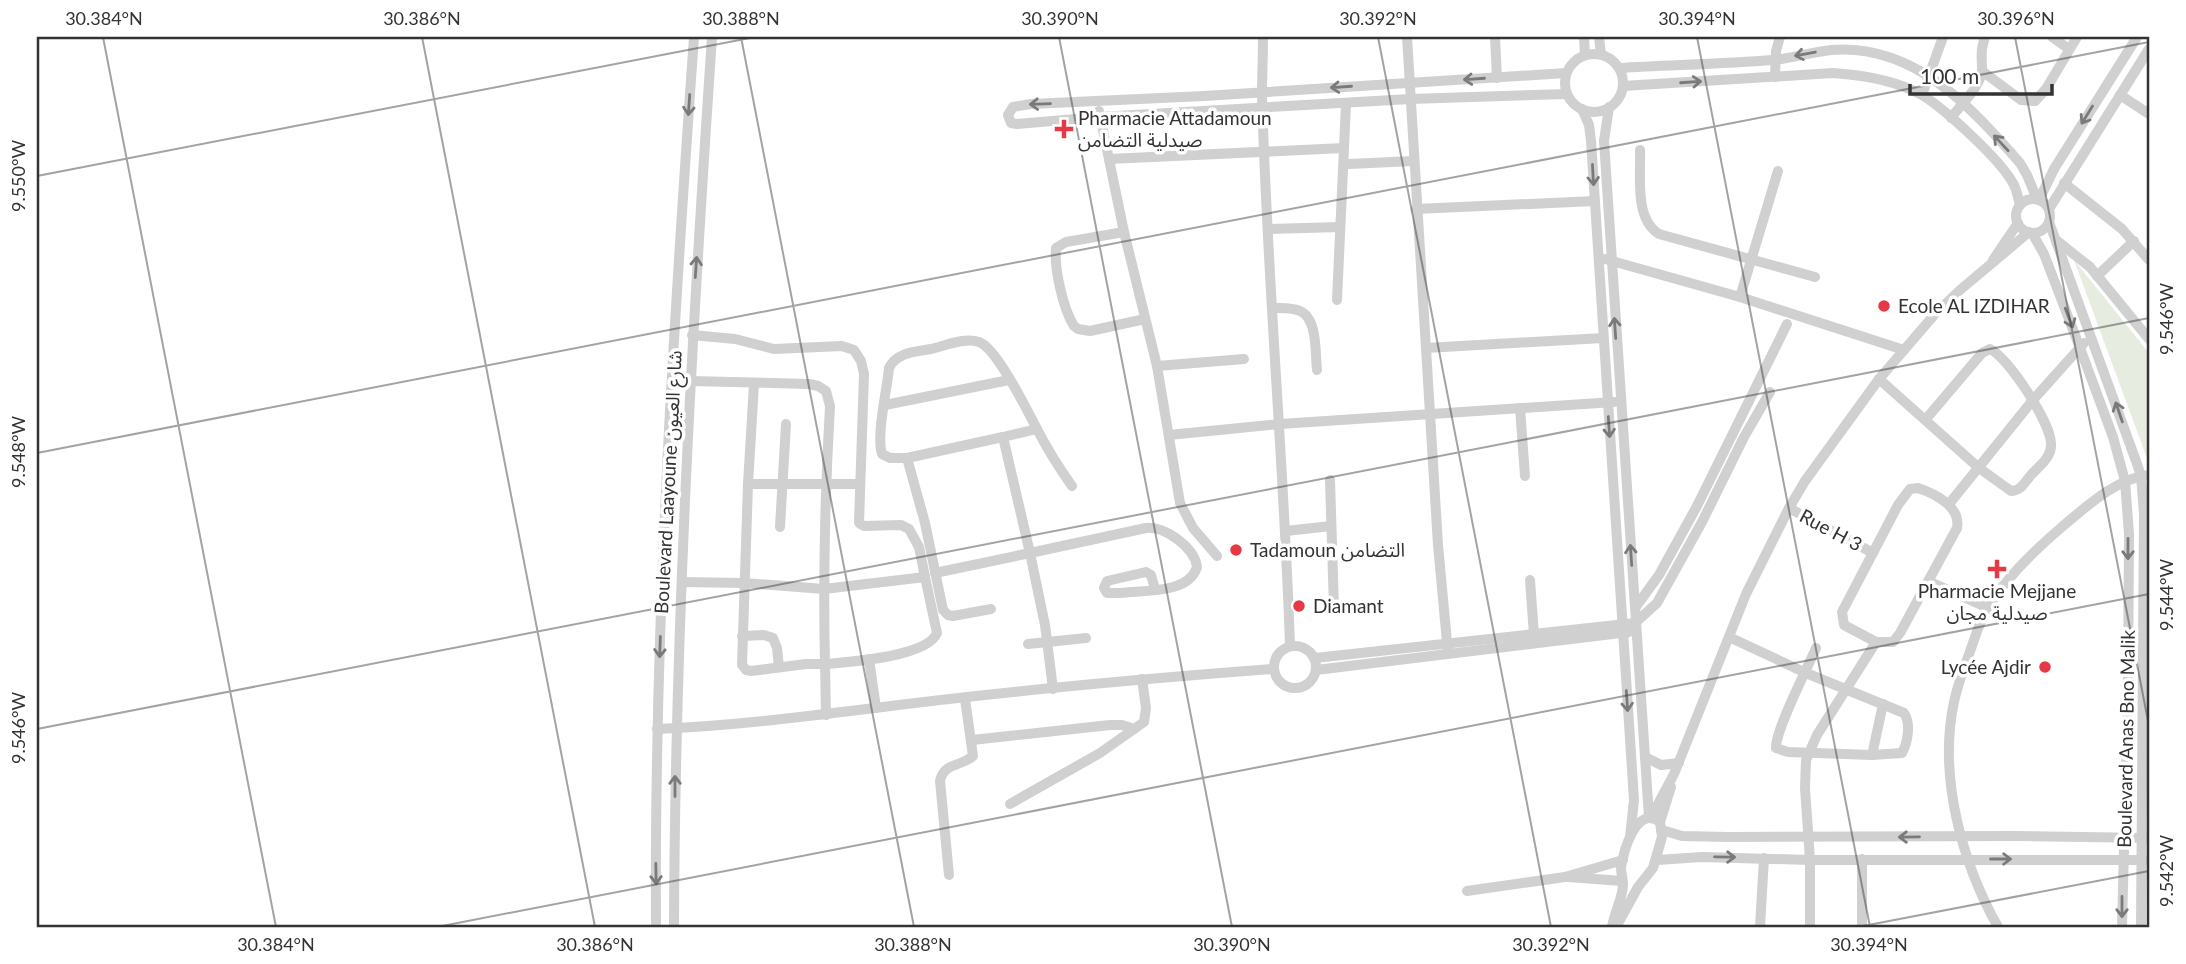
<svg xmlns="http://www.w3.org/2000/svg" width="2186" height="964" viewBox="0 0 2186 964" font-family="Lato,'Noto Sans Arabic',sans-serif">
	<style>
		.green { fill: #e6ecdf }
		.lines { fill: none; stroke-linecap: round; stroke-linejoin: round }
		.minor { stroke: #d0d0d0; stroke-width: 10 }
		.oneway { stroke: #7a7a7a }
		.ticks { fill: none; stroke: #333; stroke-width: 2; stroke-opacity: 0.45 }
		.poi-dot { fill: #e63946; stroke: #fff; stroke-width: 2.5 }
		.labels { text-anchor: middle; stroke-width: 7; stroke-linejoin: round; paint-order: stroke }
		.poi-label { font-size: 19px; fill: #333; stroke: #fff; text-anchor: start }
		.street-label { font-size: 19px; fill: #333; stroke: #fff }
		.neatline { fill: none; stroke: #333; stroke-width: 2.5 }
		.ticks-label { font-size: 18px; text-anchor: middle; fill: #333 }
	</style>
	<rect width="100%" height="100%" fill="#fff"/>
	<path class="green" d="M2074,260L2149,353V461H2148Z"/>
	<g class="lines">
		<g class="minor">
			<path d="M1263,37C1263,56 1262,76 1262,95C1267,279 1284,462 1290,646"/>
			<path d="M1407,37L1438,545L1448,653"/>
			<path d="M1495,37L1497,78"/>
			<path d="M1584,37L1585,55"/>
			<path d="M1599,37L1601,54"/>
			<path d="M2052,37L2069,49"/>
			<circle cx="1594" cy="83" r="29"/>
			<path d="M1619,68C1670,65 1722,64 1773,60C1793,58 1812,52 1831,50C1914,43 1971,107 2020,163L2027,175L2037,199"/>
			<path d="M1982,71L2021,100L2035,101L2046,89L2077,37"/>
			<path d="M1566,73L1204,96L1031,104L1013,107L1008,115L1011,123L1017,124L1099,117L1410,99L1567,94"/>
			<path d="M1775,77L1776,51L1780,37"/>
			<path d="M1623,86L1833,73C1863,75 1895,80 1922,95C1945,109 2002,161 2014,185C2017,191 2018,198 2020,205"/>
			<path d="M1922,95L1943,37"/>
			<path d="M2120,95L2149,114"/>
			<path d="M1609,107L1604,141L1649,817"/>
			<path d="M1582,109L1589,125L1591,141L1634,800L1630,837"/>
			<path d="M1099,111L1124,232L1157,366L1180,503L1193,528L1217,556"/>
			<path d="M1951,118C1960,105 1981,87 1982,70C1982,55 1980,53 1985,37"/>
			<path d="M1640,150C1641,175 1634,219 1659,234L1815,277"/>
			<path d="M1109,159L1344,148"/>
			<path d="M1349,164L1413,161"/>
			<path d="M2064,183L2122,229L2149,260"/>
			<circle cx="2033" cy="216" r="17"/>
			<path d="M2039,200L2054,169L2137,37"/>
			<path d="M1416,209L1595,201"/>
			<path d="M2049,209L2149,49"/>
			<path d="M2049,222L2136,461L2141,476L2144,514L2141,927"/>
			<path d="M1268,229L1340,227"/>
			<path d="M1124,232L1066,242L1056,248C1054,268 1063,309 1074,326L1078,329L1090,331L1145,319"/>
			<path d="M2032,233L2044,254L2080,348L2113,437L2125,481L2129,534L2128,690L2122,927"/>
			<path d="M2056,240L2090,267L2149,339"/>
			<path d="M1605,259L1740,297L1904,350"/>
			<path d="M1993,260L2018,223"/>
			<path d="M2097,276L2134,241"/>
			<path d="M1740,297L1778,171"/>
			<path d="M1337,300L1346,104"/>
			<path d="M1272,308C1281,308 1292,307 1300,311C1318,319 1315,353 1317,370"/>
			<path d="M692,335L735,339L774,349L842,346L854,350L861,361L864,374L859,523L864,526L901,525L909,529L919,547L925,577"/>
			<path d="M1426,348L1603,338"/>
			<path d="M1157,366L1244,359"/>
			<path d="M1879,379L1979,468L2011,491C2021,491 2024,483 2031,475C2039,466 2052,457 2051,444C2051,423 2008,357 1990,349L1982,353L1926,419"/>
			<path d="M754,384L748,484L742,665L746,670L751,671L806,664H825L826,715"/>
			<path d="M885,405L1009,380"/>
			<path d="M1520,408L1525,476"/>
			<path d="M1037,429L1003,437L1030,553L1146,528C1164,525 1195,548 1197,567C1189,594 1144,590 1120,593H1107L1104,588L1107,581L1146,572L1151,575L1155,589"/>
			<path d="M1169,435L1280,424L1614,402"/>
			<path d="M907,458L1003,437"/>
			<path d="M1330,480L1334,608"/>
			<path d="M748,484H860"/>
			<path d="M1918,488C1936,494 1961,507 1957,528L1900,633L1893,642H1876L1844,625L1842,612L1898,505L1910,489Z"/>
			<path d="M1949,504L2033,400L2084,343"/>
			<path d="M1789,508L1873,553"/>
			<path d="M780,527L786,424"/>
			<path d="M1286,531L1331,526"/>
			<path d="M935,573L1030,553L1045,625L1053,689"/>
			<path d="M1530,580L1534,635"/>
			<path d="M1928,581L1988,608"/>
			<path d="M682,582L744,583L824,589L925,577L937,633C927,657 849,662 825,664C823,578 825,492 830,406L826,391L818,386L809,384L690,381"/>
			<path d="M1635,608L1659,575L1697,506L1787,324"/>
			<path d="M991,609L953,616L948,615L943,610L925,523L907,458H890L882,454C876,436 887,390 889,368C897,352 915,352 931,349C944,346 965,337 979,342C997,348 1028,412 1038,431C1048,450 1059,468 1072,486"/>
			<path d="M742,636L764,635L773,638L777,648L779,667"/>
			<path d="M1729,637L1806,673L1904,713C1911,723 1908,742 1902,753L1872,755L1788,752L1776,748C1775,731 1807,669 1816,648"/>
			<path d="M1028,644L1086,638"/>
			<circle cx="1295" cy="667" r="21"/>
			<path d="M1315,658L1635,623L1657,603L1702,522L1744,437L1770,392"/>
			<path d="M869,659L876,708"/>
			<path d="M1316,670L1629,632"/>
			<path d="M657,729C730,726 802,717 875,708C1007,691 1140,679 1273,669"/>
			<path d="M972,740L1110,725H1122L1134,729"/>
			<path d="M1872,755L1883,704"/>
			<path d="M1645,757L1661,765L1679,763"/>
			<path d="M1010,804L1100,753L1144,722L1146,708L1142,679"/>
			<path d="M1651,817L1674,774L1746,594L1789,508L1805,481L1879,379L1935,314L1960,290L2029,232"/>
			<path d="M1660,822L1671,787"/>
			<path d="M1662,830L1682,836L1728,837L2015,836L2149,838"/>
			<path d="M1862,859V927"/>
			<path d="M1657,860L1702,857L1810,860H2149"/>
			<path d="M949,875L940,781C944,762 961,767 973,756L965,699"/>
			<path d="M1568,877L1622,881"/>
			<path d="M1467,891L1565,877L1623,860"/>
			<path d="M656,927C654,630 673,333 694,37"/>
			<path d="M674,927C675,630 692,333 712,37"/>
			<path d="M1612,927C1614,913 1623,898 1623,884C1623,879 1621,873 1621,868C1623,851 1637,804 1660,822L1662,837L1653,868L1638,887L1616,927"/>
			<path d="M1760,927L1764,858"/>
			<path d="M1810,927V860L1805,788L1806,760L1817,735L1876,642"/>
			<path d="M1998,927C1962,863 1938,776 1954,702C1957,687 1963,671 1968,657C1974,641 1979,622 1988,607C2007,577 2036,549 2063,526C2087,506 2117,478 2149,475"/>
		</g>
	</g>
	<defs><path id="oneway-shaft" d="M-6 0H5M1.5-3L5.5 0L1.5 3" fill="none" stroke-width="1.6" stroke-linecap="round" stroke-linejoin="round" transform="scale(1.75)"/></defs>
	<g class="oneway">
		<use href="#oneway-shaft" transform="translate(1805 54) rotate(170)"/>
		<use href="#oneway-shaft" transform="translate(1474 79) rotate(176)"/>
		<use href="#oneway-shaft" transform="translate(1691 82) rotate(-4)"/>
		<use href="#oneway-shaft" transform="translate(1341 87) rotate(176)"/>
		<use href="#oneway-shaft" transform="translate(1040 104) rotate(178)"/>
		<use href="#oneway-shaft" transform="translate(689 105) rotate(94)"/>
		<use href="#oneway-shaft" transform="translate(2087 115) rotate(122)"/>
		<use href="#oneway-shaft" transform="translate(2001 143) rotate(-133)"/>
		<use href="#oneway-shaft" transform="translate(1593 175) rotate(87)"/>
		<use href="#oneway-shaft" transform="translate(696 267) rotate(-86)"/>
		<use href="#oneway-shaft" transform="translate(2069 318) rotate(69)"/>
		<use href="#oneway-shaft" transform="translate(1615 328) rotate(-94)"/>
		<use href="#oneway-shaft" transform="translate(2119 412) rotate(-109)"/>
		<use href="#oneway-shaft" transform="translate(1609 427) rotate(86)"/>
		<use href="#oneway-shaft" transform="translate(2128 549) rotate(90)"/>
		<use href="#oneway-shaft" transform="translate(1631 555) rotate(-94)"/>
		<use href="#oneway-shaft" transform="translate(660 647) rotate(92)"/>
		<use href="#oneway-shaft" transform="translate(1627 701) rotate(86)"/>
		<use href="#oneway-shaft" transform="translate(675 786) rotate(-90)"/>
		<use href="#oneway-shaft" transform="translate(1909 837) rotate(179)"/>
		<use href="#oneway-shaft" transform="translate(1725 857) rotate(1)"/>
		<use href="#oneway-shaft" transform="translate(2001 859)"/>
		<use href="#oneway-shaft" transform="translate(656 874) rotate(89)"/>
		<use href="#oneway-shaft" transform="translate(2122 907) rotate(90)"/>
	</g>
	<path class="ticks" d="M103,37L276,927M422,37L595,927M741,37L914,927M1059,37L1232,927M1378,37L1551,927M1697,37L1870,927M2015,37L2149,726M37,176L755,37M37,453L2149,42M37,729L2149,318M437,927L2149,594M1858,927L2149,871"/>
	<g class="poi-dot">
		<path d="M1060.5 118.5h7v7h7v7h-7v7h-7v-7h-7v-7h7z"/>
		<circle cx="1884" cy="306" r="7"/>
		<circle cx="1236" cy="550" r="7"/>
		<path d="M1993.5 558.5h7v7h7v7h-7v7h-7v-7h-7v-7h7z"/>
		<circle cx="1299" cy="606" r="7"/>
		<circle cx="2045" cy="667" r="7"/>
	</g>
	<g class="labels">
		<g class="poi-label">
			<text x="1078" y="125">Pharmacie Attadamoun<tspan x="1078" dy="22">صيدلية التضامن</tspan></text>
			<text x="1898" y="313">Ecole AL IZDIHAR</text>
			<text x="1250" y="557">Tadamoun التضامن</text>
			<text x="1997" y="598" text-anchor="middle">Pharmacie Mejjane<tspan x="1997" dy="22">صيدلية مجان</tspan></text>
			<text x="1313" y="613">Diamant</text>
			<text x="2031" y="674" text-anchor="end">Lycée Ajdir</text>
		</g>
		<g class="street-label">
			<text transform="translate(668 482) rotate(-87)" y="7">Boulevard Laayoune شارع العيون</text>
			<text transform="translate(1831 530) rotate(28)" y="7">Rue H 3</text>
			<text transform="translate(2126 739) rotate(-89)" y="7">Boulevard Anas Bno Malik</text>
		</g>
	</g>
	<rect width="2186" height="964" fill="none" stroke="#ffffff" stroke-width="77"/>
	<path d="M1910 84v10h142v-10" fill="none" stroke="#333333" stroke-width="3.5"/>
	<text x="1920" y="84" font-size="21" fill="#333333" stroke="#ffffff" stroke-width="5" paint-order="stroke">100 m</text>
	<rect x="38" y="38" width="2110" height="888" class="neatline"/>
	<g class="ticks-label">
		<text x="104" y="25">30.384°N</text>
		<text x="422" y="25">30.386°N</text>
		<text x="741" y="25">30.388°N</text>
		<text x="1060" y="25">30.390°N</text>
		<text x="1378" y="25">30.392°N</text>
		<text x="1697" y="25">30.394°N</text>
		<text x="2016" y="25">30.396°N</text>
		<text transform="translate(19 176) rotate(-90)" y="6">9.550°W</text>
		<text transform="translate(2167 319) rotate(-90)" y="6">9.546°W</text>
		<text transform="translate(19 452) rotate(-90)" y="6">9.548°W</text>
		<text transform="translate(2167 595) rotate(-90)" y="6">9.544°W</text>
		<text transform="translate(19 728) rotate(-90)" y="6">9.546°W</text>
		<text transform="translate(2167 871) rotate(-90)" y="6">9.542°W</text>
		<text x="276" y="951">30.384°N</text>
		<text x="595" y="951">30.386°N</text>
		<text x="913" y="951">30.388°N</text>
		<text x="1232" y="951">30.390°N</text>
		<text x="1551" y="951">30.392°N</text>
		<text x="1869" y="951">30.394°N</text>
	</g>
</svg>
